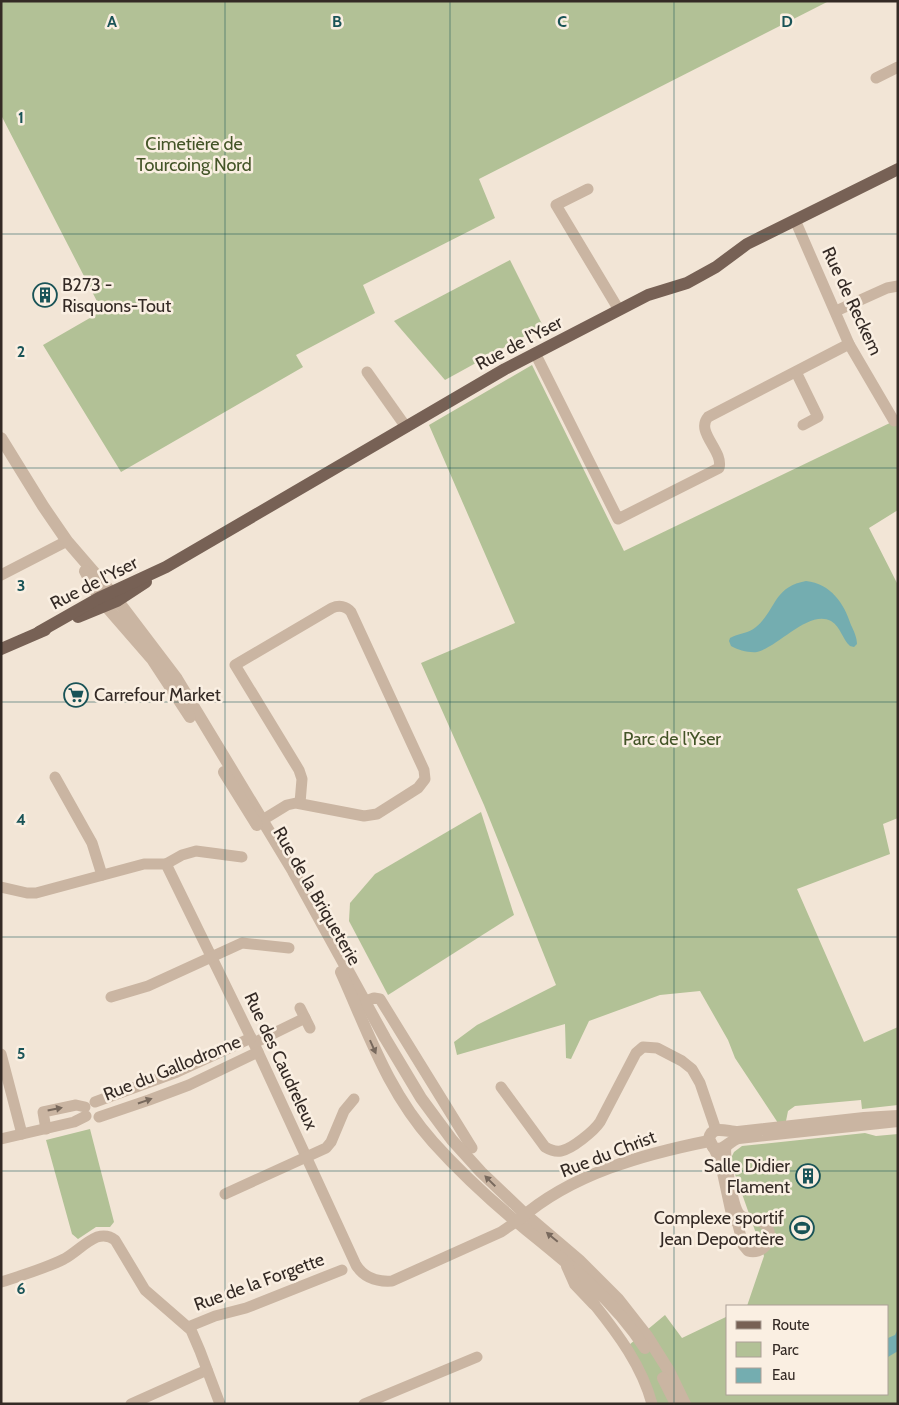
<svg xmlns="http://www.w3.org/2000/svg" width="899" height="1405" viewBox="0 0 899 1405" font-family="Cabin,sans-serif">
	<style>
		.green { fill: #b2c196 }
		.water { fill: #74adb0 }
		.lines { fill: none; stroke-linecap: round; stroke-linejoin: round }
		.minor { stroke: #cab5a2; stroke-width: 11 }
		.tertiary { stroke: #cab5a2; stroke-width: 12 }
		.primary { stroke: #776155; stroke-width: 12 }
		.oneway { fill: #78695d }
		.grid { fill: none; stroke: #195357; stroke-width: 1; stroke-opacity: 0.55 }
		.labels { text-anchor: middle; stroke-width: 5; stroke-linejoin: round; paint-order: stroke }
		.park-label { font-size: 18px; fill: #435427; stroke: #faefe2 }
		.poi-label { font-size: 18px; fill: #342a25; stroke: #faefe2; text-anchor: start }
		.street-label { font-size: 18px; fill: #342a25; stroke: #faefe2 }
		.grid-label { font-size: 16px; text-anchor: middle; font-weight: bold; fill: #195357; stroke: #faefe2; stroke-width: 5; stroke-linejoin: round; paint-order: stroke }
	</style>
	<rect width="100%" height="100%" fill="#f2e5d6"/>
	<g class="green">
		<path d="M1,1H829L479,179L495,218L363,285L375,313L296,355L303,367L121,472L43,345L102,311L1,115Z"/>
		<path d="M510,260L543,326L445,380L394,321Z"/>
		<path d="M532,365L624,551L894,421L898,426V510L869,528L898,585V818L883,824L890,854L797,889L864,1042L898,1027V1105L862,1109L861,1100L795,1106L788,1111L786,1121L778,1123L735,1058L728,1040L700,991L660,995L589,1021L571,1059L566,1058L565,1024L457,1055L454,1042L477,1025L556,985L484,805L421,663L515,623L429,425Z"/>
		<path d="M481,812L514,915L388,995L349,921L350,903L375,874Z"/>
		<path d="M90,1129L114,1222L110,1227H96L78,1239L72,1234L46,1140Z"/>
		<path d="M865,1133L876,1136L898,1134V1404H656L629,1345L665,1315L682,1338L728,1316V1394H888V1306H747L764,1256L730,1160L734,1152L742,1146Z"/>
	</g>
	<g class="water">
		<path d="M806,581C831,584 844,603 851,625C854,631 857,638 857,644L854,647L850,646C842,639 841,627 831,621C809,609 778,647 757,652C749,653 738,650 731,646L729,641L730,638C738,633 748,634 756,627C777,609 773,587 806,581Z"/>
		<path d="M897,1331L898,1351L888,1357V1338L895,1335Z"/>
	</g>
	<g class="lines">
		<g class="minor">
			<path d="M876,78L898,67"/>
			<path d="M588,189L556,205L619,310"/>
			<path d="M795,220L849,344L894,421"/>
			<path d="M836,311L887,288L898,286"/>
			<path d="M535,353L618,519L719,468C724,451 695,432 708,417L849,344"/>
			<path d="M367,372L406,427"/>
			<path d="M796,372L818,417L803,425"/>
			<path d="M1,575L67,541"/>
			<path d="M55,777L92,843L102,875"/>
			<path d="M256,824L287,805L296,803L364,816L377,814L418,788L425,779L424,770L351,612C346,606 339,605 332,608L235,665L299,770L302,779L300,803"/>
			<path d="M166,864L182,855L196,851L242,857"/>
			<path d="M1,887L27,893H36L144,864H166L258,1052L356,1265C364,1278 377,1282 392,1281L501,1232L517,1221"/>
			<path d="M111,997L148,986L242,943L289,948"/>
			<path d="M366,1001L374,998L380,999L472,1148"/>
			<path d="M300,1008L310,1028"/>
			<path d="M254,1043L305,1018"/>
			<path d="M1,1054L22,1134"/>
			<path d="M501,1087L545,1147C550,1150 555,1152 561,1151C572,1149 594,1131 600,1122L636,1053L643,1047L657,1048L682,1061L692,1069L700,1083L716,1130"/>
			<path d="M95,1102L177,1072L251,1038"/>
			<path d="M99,1117L149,1100L189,1085L258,1052"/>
			<path d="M46,1129L43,1112L76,1105L85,1107"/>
			<path d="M1,1139L74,1122L86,1116"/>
			<path d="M713,1147L720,1161L731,1212L738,1225L743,1245L748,1251C762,1255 774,1241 768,1228C762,1216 748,1222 740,1215C733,1208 724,1157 726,1146"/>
			<path d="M225,1194L326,1148L331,1142L344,1111L354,1099"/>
			<path d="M1,1282C23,1275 44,1269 64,1259C75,1253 85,1242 97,1237C104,1235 110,1236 115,1240L145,1290L191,1330L200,1351L220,1404"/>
			<path d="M594,1304C618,1334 642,1366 652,1404"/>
			<path d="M188,1327L215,1316L246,1308L342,1270"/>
			<path d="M131,1404L207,1370"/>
			<path d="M364,1404L477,1357"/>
		</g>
		<g class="tertiary">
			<path d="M1,438L43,506L67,541L111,592L177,679L293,871L385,1038L421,1098L452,1140L481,1172L525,1214L579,1260L618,1299L647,1336L669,1371L685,1404"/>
			<path d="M85,571L99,598L152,659L190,717"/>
			<path d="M224,772L257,825"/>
			<path d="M341,972C369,1034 387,1090 433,1142C459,1171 488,1198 518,1223C564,1260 612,1297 645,1348"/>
			<path d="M898,1116L864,1118L738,1132C727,1132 712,1124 709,1139L713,1147C724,1153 728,1141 739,1138L898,1121"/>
			<path d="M520,1219C571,1174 644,1154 709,1141"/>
			<path d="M567,1266L575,1284L594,1304"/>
			<path d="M663,1378L676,1404"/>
		</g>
		<g class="primary">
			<path d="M78,617L117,601L146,582"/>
			<path d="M39,632L99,598L166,567L505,369L648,295L687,283L716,267L747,244L898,169"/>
			<path d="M1,649L45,630"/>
		</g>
	</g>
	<defs><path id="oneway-solid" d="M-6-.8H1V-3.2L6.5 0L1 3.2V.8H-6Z" transform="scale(1.25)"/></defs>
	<g class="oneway">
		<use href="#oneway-solid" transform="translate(373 1047) rotate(66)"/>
		<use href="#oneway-solid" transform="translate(145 1101) rotate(-19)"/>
		<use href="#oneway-solid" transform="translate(55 1109) rotate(-11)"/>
		<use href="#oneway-solid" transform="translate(490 1181) rotate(-135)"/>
		<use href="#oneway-solid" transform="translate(552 1237) rotate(-140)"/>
	</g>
	<path class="grid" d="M225,1V1404M450,1V1404M674,1V1404M1,234H898M1,468H898M1,702H898M1,937H898M1,1171H898"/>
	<defs>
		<g id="building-ring" transform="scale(1.25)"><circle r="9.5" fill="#faefe2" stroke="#195357" stroke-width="1.5"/><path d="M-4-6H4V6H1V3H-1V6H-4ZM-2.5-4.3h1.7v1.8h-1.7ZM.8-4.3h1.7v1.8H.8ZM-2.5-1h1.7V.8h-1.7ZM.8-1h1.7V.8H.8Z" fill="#195357"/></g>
		<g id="supermarket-ring" transform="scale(1.25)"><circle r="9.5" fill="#faefe2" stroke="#195357" stroke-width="1.5"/><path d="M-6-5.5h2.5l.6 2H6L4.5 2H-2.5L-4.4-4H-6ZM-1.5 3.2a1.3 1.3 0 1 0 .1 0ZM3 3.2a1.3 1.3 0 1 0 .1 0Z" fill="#195357"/></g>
		<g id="stadium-ring" transform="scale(1.25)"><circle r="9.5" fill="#faefe2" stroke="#195357" stroke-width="1.5"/><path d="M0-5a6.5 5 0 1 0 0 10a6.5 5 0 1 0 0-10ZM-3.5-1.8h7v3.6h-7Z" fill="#195357"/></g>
	</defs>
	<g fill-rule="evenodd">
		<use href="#building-ring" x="45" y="295"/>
		<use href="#supermarket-ring" x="76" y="695"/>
		<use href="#building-ring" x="808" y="1176"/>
		<use href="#stadium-ring" x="802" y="1228"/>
	</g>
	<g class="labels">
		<g class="park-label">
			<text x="194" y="150">Cimetière de<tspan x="194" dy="21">Tourcoing Nord</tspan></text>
			<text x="672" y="745">Parc de l'Yser</text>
		</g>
		<g class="poi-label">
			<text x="62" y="291">B273 -<tspan x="62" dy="21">Risquons-Tout</tspan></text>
			<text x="94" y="701">Carrefour Market</text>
			<text x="790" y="1172" text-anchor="end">Salle Didier<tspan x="790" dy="21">Flament</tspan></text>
			<text x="784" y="1224" text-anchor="end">Complexe sportif<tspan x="784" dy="21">Jean Depoortère</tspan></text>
		</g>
		<g class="street-label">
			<text transform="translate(852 301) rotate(65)" y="6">Rue de Reckem</text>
			<text transform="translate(519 343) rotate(-28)" y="6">Rue de l'Yser</text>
			<text transform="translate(94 583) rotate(-27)" y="6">Rue de l'Yser</text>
			<text transform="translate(317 896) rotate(60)" y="6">Rue de la Briqueterie</text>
			<text transform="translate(281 1061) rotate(65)" y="6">Rue des Caudreleux</text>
			<text transform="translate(172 1068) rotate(-22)" y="6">Rue du Gallodrome</text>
			<text transform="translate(608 1154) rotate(-21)" y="6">Rue du Christ</text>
			<text transform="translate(259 1282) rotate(-20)" y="6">Rue de la Forgette</text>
		</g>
	</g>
	<g class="grid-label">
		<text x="112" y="27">A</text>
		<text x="337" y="27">B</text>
		<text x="562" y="27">C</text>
		<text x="787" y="27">D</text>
		<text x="21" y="123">1</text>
		<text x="21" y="357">2</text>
		<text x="21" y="591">3</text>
		<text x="21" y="825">4</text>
		<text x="21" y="1059">5</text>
		<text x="21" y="1294">6</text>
	</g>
	<rect width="899" height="1405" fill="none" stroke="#342a25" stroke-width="5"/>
	<rect x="726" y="1305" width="162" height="90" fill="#faefe2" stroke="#aba096"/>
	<rect x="736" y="1321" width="25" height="8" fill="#776155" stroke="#aba096"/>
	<text x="772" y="1330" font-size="15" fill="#342a25">Route</text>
	<rect x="736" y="1342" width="25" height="15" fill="#b2c196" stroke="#aba096"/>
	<text x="772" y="1355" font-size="15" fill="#342a25">Parc</text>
	<rect x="736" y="1368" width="25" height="15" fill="#74adb0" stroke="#aba096"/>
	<text x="772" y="1380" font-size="15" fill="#342a25">Eau</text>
</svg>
